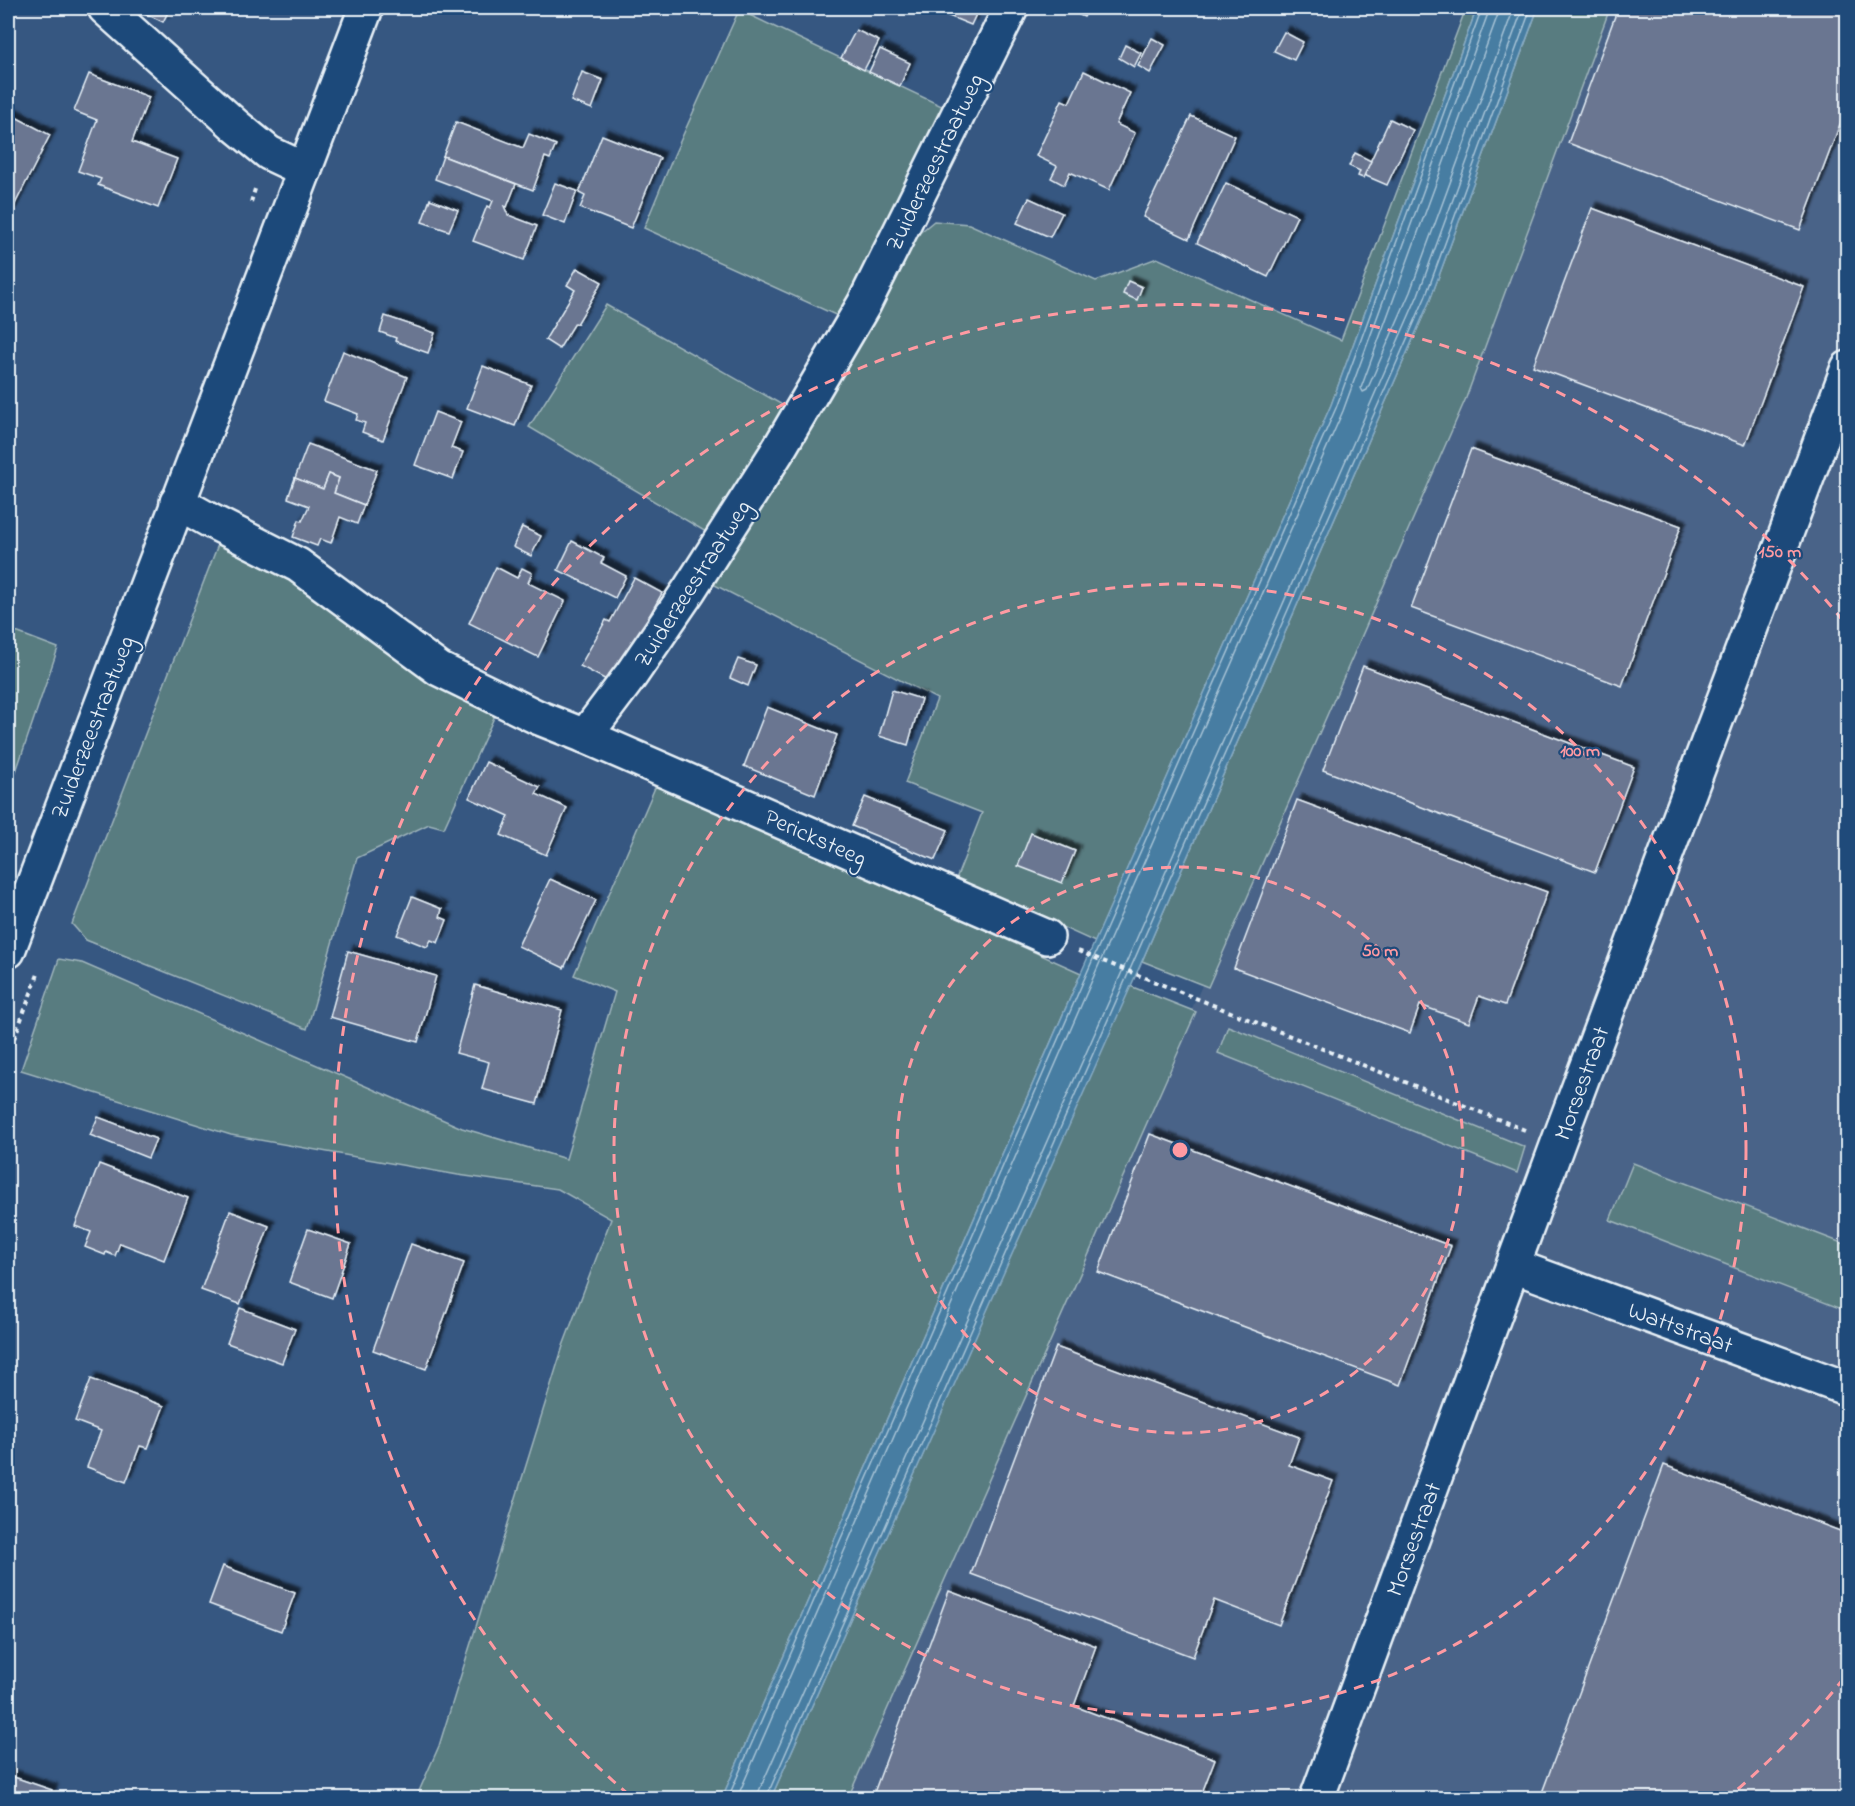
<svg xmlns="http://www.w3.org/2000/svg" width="1855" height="1806" viewBox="0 0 1855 1806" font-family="'Indie Flower',sans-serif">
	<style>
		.built { fill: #496388 }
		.green { fill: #587b80; stroke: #a0b6bc; stroke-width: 1.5 }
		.water { fill: #467da2; stroke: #87abc4; stroke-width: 1.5 }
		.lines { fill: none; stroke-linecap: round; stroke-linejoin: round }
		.shore { stroke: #a7c3d6; stroke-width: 1.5 }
		.building { fill: #6b7691; stroke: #e8f1f8; stroke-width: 1.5; filter: url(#shadow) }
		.street-casing { stroke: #e8f1f8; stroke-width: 38 }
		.secondary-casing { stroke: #e8f1f8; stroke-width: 38 }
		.path { stroke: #e8f1f8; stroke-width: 4; stroke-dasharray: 4.5 4.5; stroke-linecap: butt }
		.street { stroke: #1f4a7a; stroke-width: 33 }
		.secondary { stroke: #1f4a7a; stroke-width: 33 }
		.ring { fill: none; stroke: #ff9aa2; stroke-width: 3; stroke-dasharray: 10 8 }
		.labels { text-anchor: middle; stroke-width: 4.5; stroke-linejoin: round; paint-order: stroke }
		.street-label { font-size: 24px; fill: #e8f1f8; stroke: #1f4a7a }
		.centre { fill: #ff9aa2; stroke: #1f4a7a; stroke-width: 3 }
		.ring-label { font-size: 18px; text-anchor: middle; font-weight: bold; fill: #ff9aa2; stroke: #1f4a7a; stroke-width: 4.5; stroke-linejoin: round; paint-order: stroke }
	</style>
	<defs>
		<filter id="shadow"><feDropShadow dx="5.5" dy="-5.5" stdDeviation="1.5" flood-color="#0009"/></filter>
	</defs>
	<rect width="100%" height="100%" fill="#365781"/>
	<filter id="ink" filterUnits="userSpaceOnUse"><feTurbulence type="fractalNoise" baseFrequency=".0167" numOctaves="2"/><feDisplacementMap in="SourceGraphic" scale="12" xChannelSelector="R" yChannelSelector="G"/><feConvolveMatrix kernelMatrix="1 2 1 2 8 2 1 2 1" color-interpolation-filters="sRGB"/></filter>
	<g filter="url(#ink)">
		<path class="built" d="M1603,8H1847V1798H847L1481,347Z"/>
		<g class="green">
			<path d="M1466,8H1477L1331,405L1095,942L956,879L982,813L905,783L937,699L707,581L905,245L934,221L969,224L1096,281L1157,258L1341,340Z"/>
			<path d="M1538,8H1610L1466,398L1208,987L1142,961L1430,300Z"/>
			<path d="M739,10L948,109L840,317L644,228L674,155Z"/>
			<path d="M606,305L786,407L706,532L529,427Z"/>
			<path d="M219,542L254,553L496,713L444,828L429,824L357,858L307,1029L86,940L72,924Z"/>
			<path d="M8,629L58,648L8,795Z"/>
			<path d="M657,783L1081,973L722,1798H416L439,1746L563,1346L611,1219L558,1189L458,1175L231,1135L21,1070L59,959L82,963L462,1128L566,1159L615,992L574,975Z"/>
			<path d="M1130,986L1196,1012L848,1798H771Z"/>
			<path d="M1228,1026L1525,1147L1517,1173L1218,1053Z"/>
			<path d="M1633,1163L1847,1245V1311L1610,1220Z"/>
		</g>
		<path class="water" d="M1477,8H1538L1430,300L1142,961L771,1798H722L1081,973L1331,405Z"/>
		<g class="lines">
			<g class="shore">
				<path d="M1499,8L1497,17L1361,388L1363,392L1367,390L1410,292L1514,8"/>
				<path d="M728,1798L1086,975L1336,408L1482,8"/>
				<path d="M737,1798L1093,978L1343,411L1490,8"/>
				<path d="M758,1798L759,1791L1129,956L1418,295L1523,8"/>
				<path d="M766,1798L1425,298L1531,8"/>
			</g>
		</g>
		<g class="building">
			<path d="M134,8H170L163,22Z"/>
			<path d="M929,8H979L971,25Z"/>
			<path d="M1064,8H1089L1084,17Z"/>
			<path d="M1618,8H1848V103L1800,230L1568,143Z"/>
			<path d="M856,30L879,41L864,70L841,58Z"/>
			<path d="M1284,32L1303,42L1294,60L1274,51Z"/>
			<path d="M1152,38L1165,45L1150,73L1138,66Z"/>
			<path d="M1125,45L1141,53L1134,67L1119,58Z"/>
			<path d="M880,49L910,63L900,86L869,72Z"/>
			<path d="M1084,71L1130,93L1116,124L1135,133L1109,190L1070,172L1064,185L1051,178L1057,166L1036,156L1062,100L1069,103Z"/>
			<path d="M582,72L603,80L592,109L571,101Z"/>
			<path d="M89,74L149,97L132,142L177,159L158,208L98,185L101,179L78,171L97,120L74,111Z"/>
			<path d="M8,113L50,135L8,218Z"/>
			<path d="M1191,116L1235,136L1189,239L1143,217Z"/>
			<path d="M1390,119L1413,130L1387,185L1364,175Z"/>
			<path d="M456,122L523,148L529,134L556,145L550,159L545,157L533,190L443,156Z"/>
			<path d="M602,135L660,158L631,228L580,208L585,196L579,193Z"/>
			<path d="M1355,153L1371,161L1363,178L1358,176L1360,171L1349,166Z"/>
			<path d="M443,156L516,184L507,207L504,206L508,215L537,226L524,260L473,241L487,206L490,208L493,201L435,179Z"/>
			<path d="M555,183L577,191L565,224L542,215Z"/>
			<path d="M1226,183L1297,216L1268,277L1197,243Z"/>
			<path d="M1029,198L1062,213L1050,237L1017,223Z"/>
			<path d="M430,199L458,210L449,231L422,222Z"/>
			<path d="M1592,208L1804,287L1745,445L1533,366Z"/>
			<path d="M577,268L602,282L577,324L575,323L559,349L545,340L575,290L567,285Z"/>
			<path d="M1128,281L1142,287L1137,300L1123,294Z"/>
			<path d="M385,316L435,333L428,353L395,341L396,338L380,332Z"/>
			<path d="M343,351L407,377L383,440L362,432L365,423L356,420L358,414L324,401Z"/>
			<path d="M483,366L531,385L515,426L467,408Z"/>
			<path d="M435,412L461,422L451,448L463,452L453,479L415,465Z"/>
			<path d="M308,444L377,470L364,505L334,493L339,478L329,474L323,489L295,478Z"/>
			<path d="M1471,449L1681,526L1622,686L1411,608Z"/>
			<path d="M329,474L339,478L334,493L364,505L357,524L340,517L331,543L320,539L317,546L293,537L299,520L302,521L309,506L288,498L295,478L323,489Z"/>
			<path d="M522,527L541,536L531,556L513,547Z"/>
			<path d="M572,541L604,558L601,563L626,576L615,598L558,570Z"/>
			<path d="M496,567L517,578L522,568L532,573L528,583L565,601L538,657L469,623Z"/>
			<path d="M634,578L662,593L612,683L580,666L606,620L610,622Z"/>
			<path d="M738,659L756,665L748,686L730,678Z"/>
			<path d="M1363,666L1634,767L1595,872L1323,770Z"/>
			<path d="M892,690L921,699L908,745L879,736Z"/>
			<path d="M767,707L837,735L815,795L744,766Z"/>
			<path d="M486,762L540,787L536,794L567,808L546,855L501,835L509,816L469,798Z"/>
			<path d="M865,797L948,830L935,860L852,826Z"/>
			<path d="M1297,800L1547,892L1505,1005L1479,996L1469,1023L1420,1005L1410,1033L1234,968Z"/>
			<path d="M1031,833L1075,851L1062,883L1018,866Z"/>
			<path d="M550,879L596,900L564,968L518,946Z"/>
			<path d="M412,897L442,909L440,917L447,920L438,943L431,940L427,947L397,935Z"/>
			<path d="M348,951L436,976L418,1042L330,1017Z"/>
			<path d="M475,985L562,1010L537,1104L482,1089L489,1062L456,1053Z"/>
			<path d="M98,1117L156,1139L148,1158L90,1135Z"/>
			<path d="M1150,1134L1451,1246L1400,1385L1098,1272Z"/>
			<path d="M99,1164L188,1198L164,1260L120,1243L115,1256L106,1252L105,1255L85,1247L91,1232L75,1226Z"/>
			<path d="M230,1211L269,1226L240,1304L201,1290Z"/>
			<path d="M308,1229L351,1244L332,1298L289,1282Z"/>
			<path d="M411,1244L464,1263L426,1369L373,1350Z"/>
			<path d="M240,1308L295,1329L282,1363L227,1343Z"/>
			<path d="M1056,1347L1299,1437L1289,1465L1333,1481L1279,1625L1214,1600L1193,1657L971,1574Z"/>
			<path d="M91,1379L164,1406L148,1448L140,1446L126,1482L87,1467L101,1431L75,1421Z"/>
			<path d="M1664,1465L1848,1534V1798H1540Z"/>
			<path d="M223,1566L295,1593L281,1631L209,1604Z"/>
			<path d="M949,1591L1096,1646L1074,1706L1215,1759L1200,1798H872Z"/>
			<path d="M8,1775L52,1790L49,1798H8Z"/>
		</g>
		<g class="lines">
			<g class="street-casing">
				<g id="street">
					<path d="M105,8L236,126L269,153L305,170"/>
					<path d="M177,502L209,520L298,565L439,669L537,717L585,736L631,675L689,590L777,452L864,304L1011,8"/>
					<path d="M585,736L1047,937"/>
					<path d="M1514,1266L1848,1389"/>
					<path d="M1317,1798L1558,1143L1848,368"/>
				</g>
			</g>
			<g class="secondary-casing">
				<path id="secondary" d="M8,951L366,8"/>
			</g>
			<g class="path">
				<path d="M251,202L256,186"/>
				<path d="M1078,951L1525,1130"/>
				<path d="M8,1055L38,974"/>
			</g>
			<use href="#street" class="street"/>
			<use href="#secondary" class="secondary"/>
		</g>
	</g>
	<g class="ring">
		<circle cx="1180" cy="1150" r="283"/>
		<circle cx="1180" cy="1150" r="566"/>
		<path d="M1844 1678A848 848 0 0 1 1731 1795M629 1795A848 848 0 1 1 1844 622"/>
	</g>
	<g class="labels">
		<g class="street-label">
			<text transform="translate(934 162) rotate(-64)" y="8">Zuiderzeestraatweg</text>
			<text transform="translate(692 583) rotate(-57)" y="8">Zuiderzeestraatweg</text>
			<text transform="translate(92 727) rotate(-69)" y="8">Zuiderzeestraatweg</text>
			<text transform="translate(816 837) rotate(24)" y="8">Pericksteeg</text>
			<text transform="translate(1581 1083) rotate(-70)" y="8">Morsestraat</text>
			<text transform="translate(1681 1327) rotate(20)" y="8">Wattstraat</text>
			<text transform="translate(1413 1539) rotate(-70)" y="8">Morsestraat</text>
		</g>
	</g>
	<circle cx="1180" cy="1150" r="9" class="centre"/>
	<g class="ring-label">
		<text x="1780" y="557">150 m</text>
		<text x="1580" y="756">100 m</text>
		<text x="1380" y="956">50 m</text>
	</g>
	<rect width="1855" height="1806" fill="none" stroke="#1f4a7a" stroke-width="30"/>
	<rect x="15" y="15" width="1825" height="1776" fill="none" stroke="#e8f1f8" stroke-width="2" filter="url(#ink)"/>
</svg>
